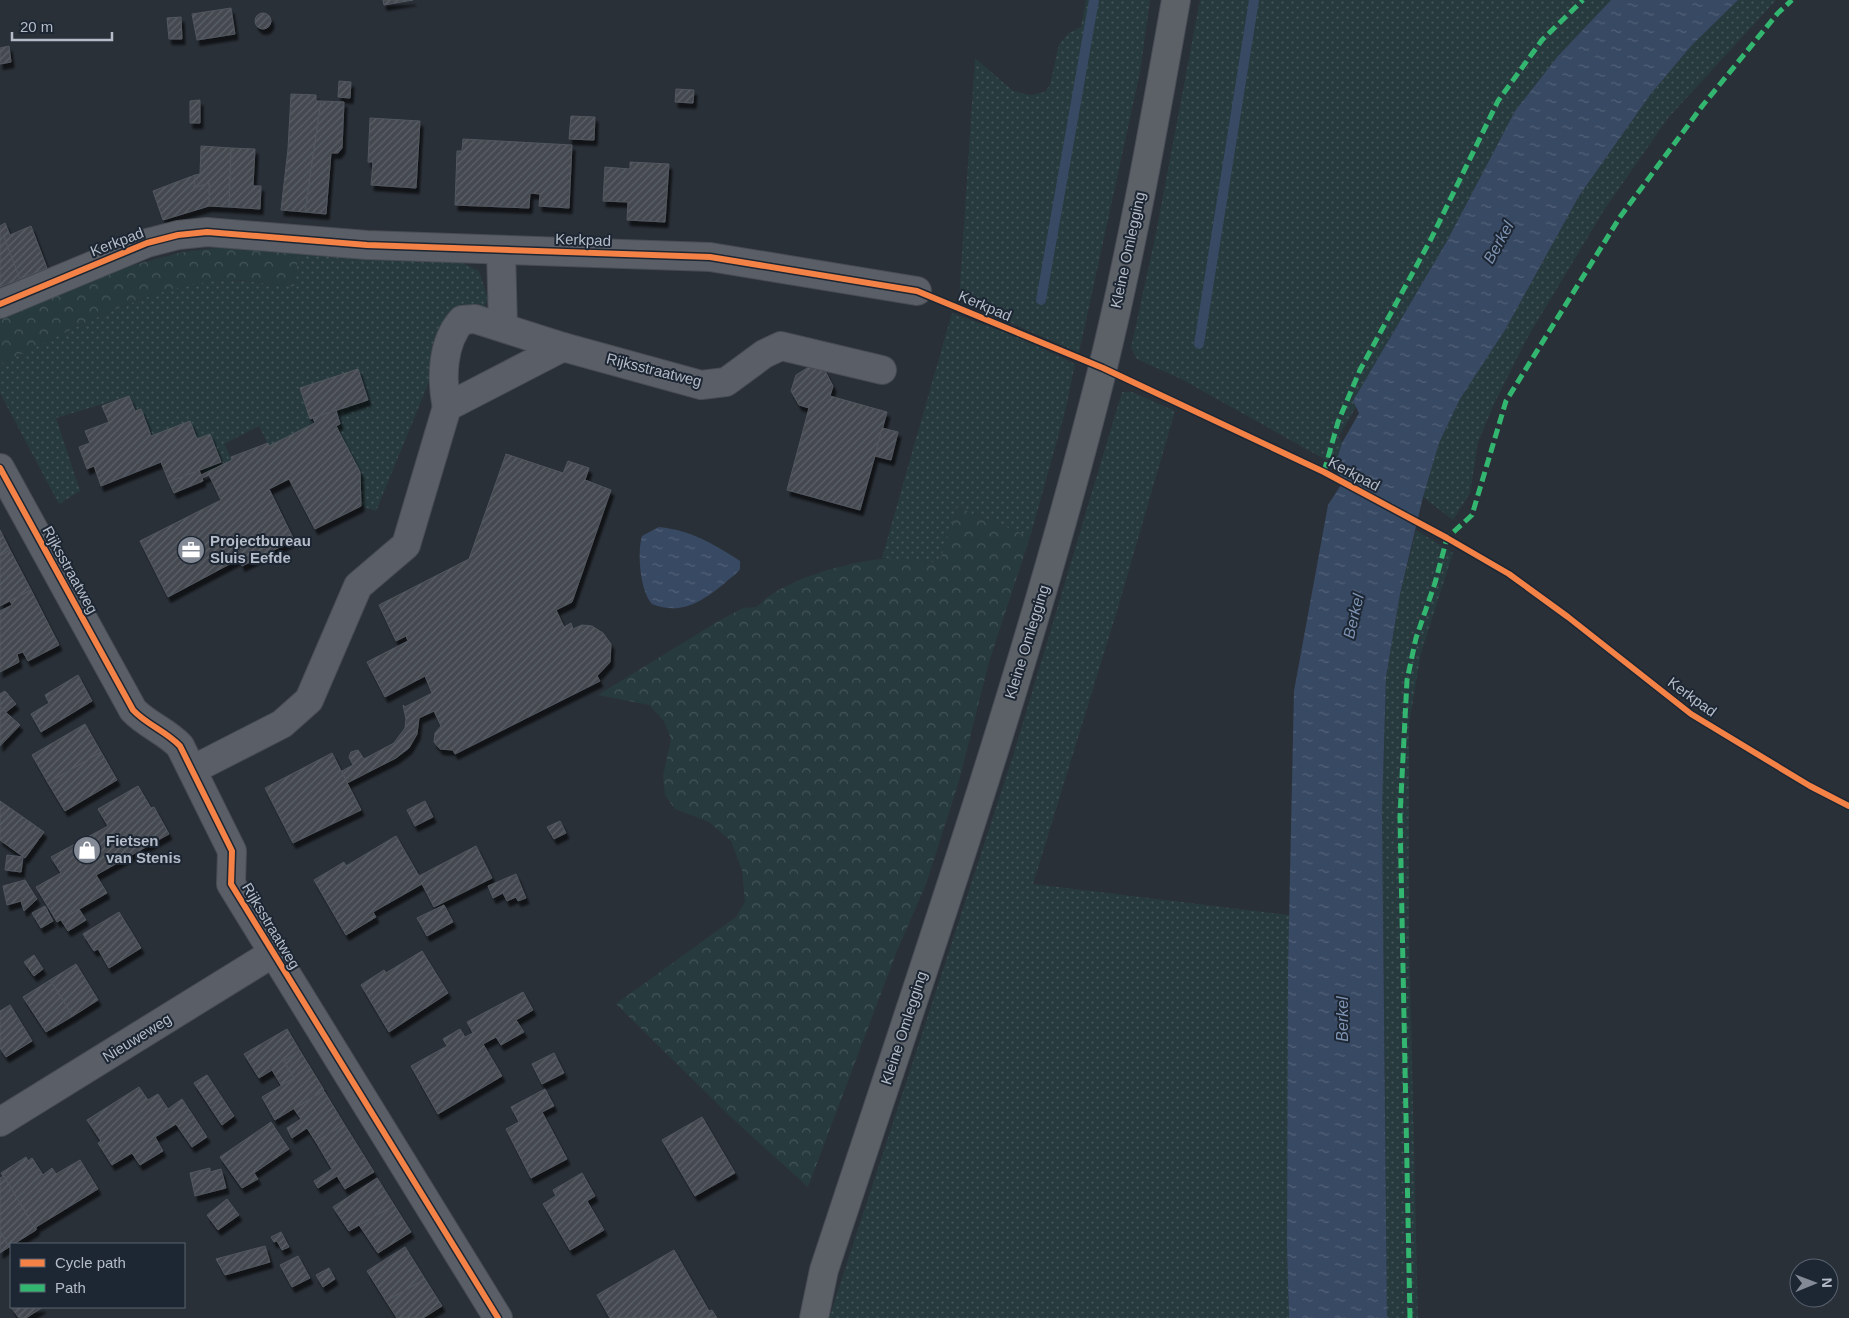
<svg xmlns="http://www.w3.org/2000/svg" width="1849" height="1318" viewBox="0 0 1849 1318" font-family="Helvetica,sans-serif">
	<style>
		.grass { fill: url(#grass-dots) }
		.forest { fill: url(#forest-crowns) }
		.water { fill: url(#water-ripples) }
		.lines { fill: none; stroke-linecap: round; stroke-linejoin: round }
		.stream { stroke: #384963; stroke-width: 10 }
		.building { fill: url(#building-hatch); stroke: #52575f; filter: url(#shadow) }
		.minor-casing { stroke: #484c53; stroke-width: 30 }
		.primary-casing { stroke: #484c55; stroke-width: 30 }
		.minor { stroke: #5a5e66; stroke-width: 28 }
		.primary { stroke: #5c6168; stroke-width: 28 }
		.quiet { stroke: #33b770; stroke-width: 5; stroke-dasharray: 10 5; stroke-linecap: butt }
		.cycleway-casing { stroke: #1d2633; stroke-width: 9 }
		.cycleway { stroke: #f48246; stroke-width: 6 }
		.labels { text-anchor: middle; stroke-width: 4; stroke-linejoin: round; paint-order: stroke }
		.street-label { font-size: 15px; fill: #b4bcc9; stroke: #1d2633 }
		.poi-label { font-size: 15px; font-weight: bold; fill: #b4bcc9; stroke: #1d2633; text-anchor: start }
		.water-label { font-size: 16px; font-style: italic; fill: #7c92b1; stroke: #1d2633 }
	</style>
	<defs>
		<pattern id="grass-dots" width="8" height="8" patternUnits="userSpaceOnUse" patternTransform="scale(1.25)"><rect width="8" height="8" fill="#273a3e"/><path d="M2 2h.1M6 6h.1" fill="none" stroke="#445559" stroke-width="1.8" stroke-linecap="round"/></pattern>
		<pattern id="forest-crowns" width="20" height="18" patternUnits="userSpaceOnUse" patternTransform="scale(1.25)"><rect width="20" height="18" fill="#273a3e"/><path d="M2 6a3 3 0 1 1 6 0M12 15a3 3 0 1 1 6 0" fill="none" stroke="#445559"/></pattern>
		<pattern id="water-ripples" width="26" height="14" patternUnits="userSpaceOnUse" patternTransform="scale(1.25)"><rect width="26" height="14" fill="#384963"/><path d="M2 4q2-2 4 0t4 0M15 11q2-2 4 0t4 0" fill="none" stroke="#526178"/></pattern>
		<pattern id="building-hatch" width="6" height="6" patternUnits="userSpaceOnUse" patternTransform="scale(1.25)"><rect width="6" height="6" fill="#444950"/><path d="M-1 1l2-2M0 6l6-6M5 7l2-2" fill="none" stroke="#5d6168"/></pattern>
		<filter id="shadow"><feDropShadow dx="3" dy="5.5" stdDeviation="1" flood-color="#0009"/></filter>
	</defs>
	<rect width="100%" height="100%" fill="#2a3038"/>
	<g class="grass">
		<path d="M1086,0H1150L1140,72L1079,353L959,300L975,58L1013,91L1030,95L1045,92L1050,85L1059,44L1069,33L1081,27Z"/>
		<path d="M1200,0H1611L1558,56L1515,111L1447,241L1353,401L1356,407L1339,436L1342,443L1335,465L1183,380L1137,359L1131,348L1156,233Z"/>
		<path d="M1738,0H1776L1668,118L1604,210L1526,340L1494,404L1478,442L1470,493L1453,520L1423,497L1439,443L1460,399L1505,330L1579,196L1650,95L1691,46Z"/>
		<path d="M299,251L459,261L479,271L488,299L482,312L461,304L376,511L361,506L360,472L336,426L340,424L336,410L368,400L358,369L300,388L310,419L315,423L269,446L259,426L224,444L232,460L208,472L199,470L221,462L210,434L197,439L190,421L151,436L141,409L135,411L129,396L56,418L80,491L59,504L0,393V364C62,335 161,279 229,280C251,281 273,284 294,287Z"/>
		<path d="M952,313L1015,336L1075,364L1065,412L1030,537L958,507L939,563L882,558Z"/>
		<path d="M1122,392H1132L1175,411L1119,604L1033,884L1289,915L1287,1247L1289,1318H829L1013,756Z"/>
		<path d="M1416,530L1453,553L1421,653L1409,724V935L1418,1318H1387L1382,811L1386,677L1400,594Z"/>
	</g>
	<g class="forest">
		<path d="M225,247L299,251L294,287C272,285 248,279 226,280C146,285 72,331 0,364V319L122,268L183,252Z"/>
		<path d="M958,507L1030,537L989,662L959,781L926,884L897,951L808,1187L732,1118L616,1004L736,917L745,902L742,870L731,841L709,822L675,809L665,795L663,776L671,739L664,721L649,705L598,695L717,622L743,608L757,607C779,581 847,562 881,559C899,557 920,562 939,563Z"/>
	</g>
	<g class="water">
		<path d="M1611,0H1738L1691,46L1650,95L1579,196L1505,330L1460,399L1439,443L1423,497L1400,594L1386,677L1382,811L1387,1318H1289L1287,1247L1288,968L1294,691L1328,505L1341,485L1335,465L1342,443L1359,413L1353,401L1447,241L1515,111L1558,56Z"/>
		<path d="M659,527C690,530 714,544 740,561V569C736,575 731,577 726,582C703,601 682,616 652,604C640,591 637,552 642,536Z"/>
	</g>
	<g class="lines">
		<g class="stream">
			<path d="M1041,300L1094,0"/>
			<path d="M1199,344L1254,0"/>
		</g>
	</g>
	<g class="building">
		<path d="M383,0H413L384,5Z"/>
		<path d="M231,8L235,34L197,40L192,14Z"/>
		<circle cx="263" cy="21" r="8"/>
		<path d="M181,17L182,39H169L167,18Z"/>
		<path d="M9,46L11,62L0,64V48Z"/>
		<path d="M339,81L351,82L350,98L338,97Z"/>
		<path d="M676,89L694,90L693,103L675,102Z"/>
		<path d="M291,94L316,95V101H321L305,212L281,210L288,149Z"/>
		<path d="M200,100V123H190V101Z"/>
		<path d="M321,101L344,102L342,148L338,153H331L326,214L305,212Z"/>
		<path d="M571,116L595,117L594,140L569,139Z"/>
		<path d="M370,118L420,121L416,188L371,185L373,162H368Z"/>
		<path d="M463,139L572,145L569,208L539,206L540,194L530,193L529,208L455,205L457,151H462Z"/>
		<path d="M201,146L231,148L229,207L209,206V183L194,188L195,175L200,174Z"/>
		<path d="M231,148L255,149L253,186H261L260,209L229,207Z"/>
		<path d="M630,162L669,164L665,222L627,220L628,202L603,201L605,167L630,169Z"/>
		<path d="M195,175L194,188L209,183V206L163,220L153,191Z"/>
		<path d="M5,223L10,235L31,226L47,268L20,279L4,237L0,239V226Z"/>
		<path d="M4,237L20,279L0,287V239Z"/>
		<path d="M809,367L825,371L833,386L830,396L887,412L860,510L787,490L809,408L799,405L791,391L796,375Z"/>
		<path d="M358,369L368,400L310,419L300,388Z"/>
		<path d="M129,396L135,411L141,409L151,436L190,421L197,439L210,434L221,462L169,482L161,462L101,486L94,466L87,469L79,447L90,443L85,431L109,422L102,406Z"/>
		<path d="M336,410L340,424L336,426L360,472L361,506L315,529L289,479L269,489L294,540L242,566L239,559L168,597L140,541L221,500L209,475L202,478L203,481L174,493L169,482L199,470L201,475L232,460L231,457L268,443L269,446L315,423L313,418Z"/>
		<path d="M882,428L898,432L891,460L875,456Z"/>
		<path d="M506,454L563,473L568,461L589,468L585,480L611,490L572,602L556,610L564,627L571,623L573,629L582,625L592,626L603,633L611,644L610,662L597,676L600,681L455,754L453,750L440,749L434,742L435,733L441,726L434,711L419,718L417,734L409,748L396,758L347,783L342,771L353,765L349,757L351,752L358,750L364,759L394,743L405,728L406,719L403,705L405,707L432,693L425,676L385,697L367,662L408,641L406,636L396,641L379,605L469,559Z"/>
		<path d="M0,530L10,550L0,556Z"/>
		<path d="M10,550L31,590L0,606V556Z"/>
		<path d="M31,590L59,645L28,661L23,652L17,654L19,662L0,672V611L12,605L10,601Z"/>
		<path d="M78,675L92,701L41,732L31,714L49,703L45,695Z"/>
		<path d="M5,691L16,704L6,712L0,707V694Z"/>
		<path d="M0,707L20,725L0,746Z"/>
		<path d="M85,724L101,752L48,783L32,755Z"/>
		<path d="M101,752L117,780L65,811L48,783Z"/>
		<path d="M332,753L361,810L293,843L265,788Z"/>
		<path d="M138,786L151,808L154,807L169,834L96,875L107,893L57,922L36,887L61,873L51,857L108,826L98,809Z"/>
		<path d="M0,801L30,822L11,848L0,840Z"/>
		<path d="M425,801L433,817L415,826L407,810Z"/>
		<path d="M560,821L566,833L554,839L547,827Z"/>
		<path d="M30,822L44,832L25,858L11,848Z"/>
		<path d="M396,836L419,876L476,846L492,878L434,907L422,884L373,912L376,917L346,935L314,880L344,862L346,866Z"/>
		<path d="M7,855L23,857L21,872L5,870Z"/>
		<path d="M516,874L526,898L518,901L516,897L507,901L503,893L493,898L488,886Z"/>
		<path d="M25,880L37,899L24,911L21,901L7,905L3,886Z"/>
		<path d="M444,905L453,922L427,936L417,918Z"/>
		<path d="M45,906L53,921L41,928L32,913Z"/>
		<path d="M79,909L86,920L68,931L61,920Z"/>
		<path d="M119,912L141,948L109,968L98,949L94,951L83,934Z"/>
		<path d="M422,951L448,993L389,1032L361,985L384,970L386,973Z"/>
		<path d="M34,955L43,969L34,976L24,962Z"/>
		<path d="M76,964L98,1000L73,1016L50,980Z"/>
		<path d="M50,980L73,1016L46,1032L23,997Z"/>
		<path d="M523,992L533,1010L516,1020L524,1032L501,1045L496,1037L483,1044L502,1076L438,1114L411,1066L447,1046L443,1039L460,1029L465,1037L473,1033L467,1022Z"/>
		<path d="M10,1005L32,1041L6,1057L0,1048V1011Z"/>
		<path d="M287,1029L300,1051L284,1061L294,1078L281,1085L272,1070L259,1078L244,1054Z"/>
		<path d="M300,1051L324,1090L275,1120L262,1097L294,1078L284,1061Z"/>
		<path d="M554,1053L564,1073L542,1084L532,1064Z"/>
		<path d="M207,1075L234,1116L222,1125L194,1083Z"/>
		<path d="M139,1087L148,1100L158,1094L168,1109L182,1099L207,1137L192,1147L176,1124L155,1137L163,1151L140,1165L132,1153L112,1165L98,1143L101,1141L87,1120Z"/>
		<path d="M545,1089L554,1106L542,1112L567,1159L531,1178L506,1129L519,1122L511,1107Z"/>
		<path d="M324,1091L344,1124L316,1142L307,1128L292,1138L287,1128L301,1119L294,1109Z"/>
		<path d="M702,1117L735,1173L695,1196L662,1140Z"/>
		<path d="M271,1122L289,1149L254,1173L258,1179L242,1188L220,1157Z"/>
		<path d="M344,1124L374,1172L345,1189L337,1176L318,1188L314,1181L332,1169L316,1142Z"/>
		<path d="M26,1157L28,1161L32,1158L43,1175L52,1168L56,1174L80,1160L98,1189L36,1227V1230L1,1173Z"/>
		<path d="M210,1168V1172L221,1169L226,1188L195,1196L190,1173Z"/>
		<path d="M582,1173L595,1196L587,1201L604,1230L570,1250L543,1204L556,1196L553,1190Z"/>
		<path d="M4,1176L36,1230L9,1247L0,1231V1178Z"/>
		<path d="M377,1178L394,1205L349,1231L333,1207Z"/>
		<path d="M227,1199L239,1215L218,1230L207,1215Z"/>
		<path d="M394,1205L411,1232L378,1253L359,1225Z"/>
		<path d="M0,1231L9,1247L0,1253Z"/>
		<path d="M281,1232L289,1247L282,1250L277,1241L274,1242L271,1237Z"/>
		<path d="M265,1246L270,1262L225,1275L216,1259Z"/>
		<path d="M405,1247L425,1279L386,1301L367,1271Z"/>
		<path d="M674,1250L709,1311L712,1310L717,1318H610L597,1295Z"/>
		<path d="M298,1256L310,1278L292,1287L280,1265Z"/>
		<path d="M329,1268L335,1279L323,1287L316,1275Z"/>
		<path d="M425,1279L442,1306L423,1318H397L386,1301Z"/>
		<path d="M11,1307H43L26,1318H19Z"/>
	</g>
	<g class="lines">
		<g class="minor-casing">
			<g id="minor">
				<path d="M501,250L503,327"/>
				<path d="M0,304L147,243L178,235L207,232L367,245L710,257L917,291"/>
				<path d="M447,407C441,379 442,342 462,320L475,319L563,347"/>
				<path d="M0,468L133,710C147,725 166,731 180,746L232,851L231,884L498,1318"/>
				<path d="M192,770L282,724L309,700L358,586L406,545L447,407L563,347L701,385L726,382L764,354L781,346L882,370"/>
				<path d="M0,1122L273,953"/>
			</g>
		</g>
		<g class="primary-casing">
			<path id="primary" d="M814,1318L824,1270C922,972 1026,675 1102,371C1132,249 1154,124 1176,0"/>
		</g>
		<use href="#minor" class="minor"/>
		<use href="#primary" class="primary"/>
		<g class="quiet">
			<path d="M1324,472L1338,422L1360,370L1431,239L1498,101L1542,40L1583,0"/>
			<path d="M1410,1318L1400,816L1407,680L1416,638L1435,583L1447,538L1472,515L1506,401L1620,217L1703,105L1778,13L1792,0"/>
		</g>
		<g class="cycleway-casing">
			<g id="cycleway">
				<path d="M0,304L147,243L178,235L207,232L367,245L710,257L917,291L1103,368L1324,472L1447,538L1509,574L1568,617L1691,714L1810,786L1849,806"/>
				<path d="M0,468L133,710C147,725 166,731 180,746L232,851L231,884L498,1318"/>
			</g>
		</g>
		<use href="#cycleway" class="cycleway"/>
	</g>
	<defs>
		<g id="office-disc" transform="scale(1.4375)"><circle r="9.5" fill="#848b96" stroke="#1d2633"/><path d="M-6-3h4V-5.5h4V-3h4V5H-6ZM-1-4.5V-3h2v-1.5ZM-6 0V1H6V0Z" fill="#fff"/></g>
		<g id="shop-disc" transform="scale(1.4375)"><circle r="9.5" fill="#848b96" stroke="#1d2633"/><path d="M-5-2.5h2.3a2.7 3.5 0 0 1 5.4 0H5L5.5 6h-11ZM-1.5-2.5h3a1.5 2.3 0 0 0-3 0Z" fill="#fff"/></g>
	</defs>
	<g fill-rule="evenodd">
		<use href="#office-disc" x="191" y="550"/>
		<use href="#shop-disc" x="87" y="850"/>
	</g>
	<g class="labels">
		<g class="street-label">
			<text transform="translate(583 240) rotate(2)" y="5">Kerkpad</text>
			<text transform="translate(117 242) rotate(-21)" y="5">Kerkpad</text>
			<text transform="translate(1128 250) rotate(-78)" y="5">Kleine Omlegging</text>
			<text transform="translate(985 306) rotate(23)" y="5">Kerkpad</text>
			<text transform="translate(654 370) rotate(14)" y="5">Rijksstraatweg</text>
			<text transform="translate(1354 474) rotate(28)" y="5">Kerkpad</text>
			<text transform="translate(70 570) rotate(61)" y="5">Rijksstraatweg</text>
			<text transform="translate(1027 642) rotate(-73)" y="5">Kleine Omlegging</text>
			<text transform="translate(1692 697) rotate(36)" y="5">Kerkpad</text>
			<text transform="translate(271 926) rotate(59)" y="5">Rijksstraatweg</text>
			<text transform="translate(904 1028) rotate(-72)" y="5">Kleine Omlegging</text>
			<text transform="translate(137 1038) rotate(-32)" y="5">Nieuweweg</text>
		</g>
		<g class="poi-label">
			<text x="210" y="546">Projectbureau<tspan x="210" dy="17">Sluis Eefde</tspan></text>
			<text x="106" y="846">Fietsen<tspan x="106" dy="17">van Stenis</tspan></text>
		</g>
		<g class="water-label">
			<text transform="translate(1498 242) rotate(-61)" y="6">Berkel</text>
			<text transform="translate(1353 616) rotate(-77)" y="6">Berkel</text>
			<text transform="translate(1342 1019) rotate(-90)" y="6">Berkel</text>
		</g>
	</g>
	<rect x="10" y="1243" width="175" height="65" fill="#1d2633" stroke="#59626f"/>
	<rect x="20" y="1259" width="25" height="8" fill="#f48246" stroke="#59626f"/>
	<text x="55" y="1268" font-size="15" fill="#b4bcc9">Cycle path</text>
	<rect x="20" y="1284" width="25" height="8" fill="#33b770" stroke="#59626f"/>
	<text x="55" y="1293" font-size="15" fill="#b4bcc9">Path</text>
	<g transform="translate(1814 1283) rotate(89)"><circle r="24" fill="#1d2633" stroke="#59626f"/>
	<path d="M0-4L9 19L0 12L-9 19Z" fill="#848b96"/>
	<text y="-8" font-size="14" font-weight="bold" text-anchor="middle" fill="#b4bcc9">N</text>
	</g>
	<path d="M12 32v8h100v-8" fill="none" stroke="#b4bcc9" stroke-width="2.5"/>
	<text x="20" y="32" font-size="15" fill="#b4bcc9" stroke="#1d2633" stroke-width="4" paint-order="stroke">20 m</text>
</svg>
